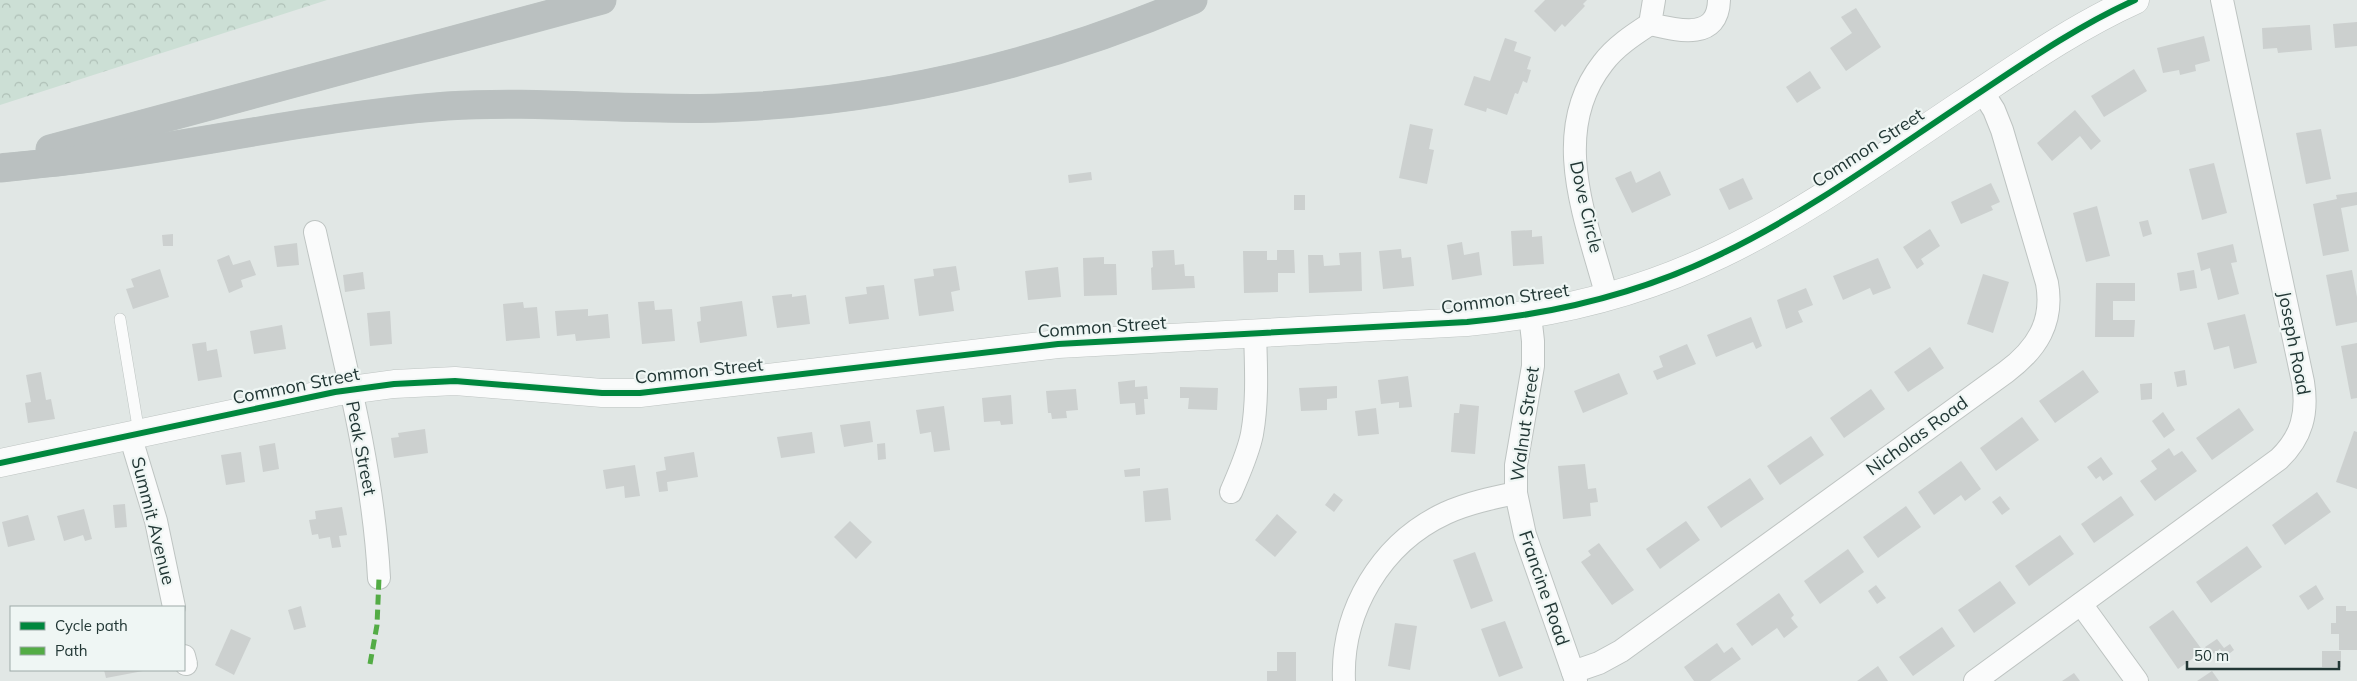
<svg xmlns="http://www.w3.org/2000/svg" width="2357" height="681" viewBox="0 0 2357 681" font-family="Mulish,sans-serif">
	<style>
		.forest { fill: url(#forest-crowns) }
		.building { fill: #ccd0cf }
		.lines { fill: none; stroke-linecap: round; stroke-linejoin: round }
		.service-casing { stroke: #bec4c2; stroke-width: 12 }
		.minor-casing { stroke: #bec4c2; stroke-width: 24 }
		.tertiary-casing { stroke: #bec4c2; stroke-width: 29 }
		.motorway-casing { stroke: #bcc3c2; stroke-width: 29 }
		.service { stroke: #fafbfb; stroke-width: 11 }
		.minor { stroke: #fafbfb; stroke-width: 22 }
		.tertiary { stroke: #fafbfb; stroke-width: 28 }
		.motorway { stroke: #bac0c0; stroke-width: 28 }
		.quiet { stroke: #53ac45; stroke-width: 5; stroke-dasharray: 10 5; stroke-linecap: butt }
		.cycleway-casing { stroke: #eff6f4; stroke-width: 9 }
		.cycleway { stroke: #00873e; stroke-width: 6 }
		.labels { text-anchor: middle; stroke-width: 4.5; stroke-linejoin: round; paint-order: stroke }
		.street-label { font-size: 18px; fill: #223735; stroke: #eff6f4 }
	</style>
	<defs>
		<pattern id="forest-crowns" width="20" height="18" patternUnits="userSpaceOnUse" patternTransform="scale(1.25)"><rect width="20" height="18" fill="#ccdfd5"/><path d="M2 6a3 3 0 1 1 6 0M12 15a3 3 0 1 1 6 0" fill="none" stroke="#afc0b7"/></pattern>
	</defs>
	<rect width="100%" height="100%" fill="#e1e7e5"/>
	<path class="forest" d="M0,0H327L0,105Z"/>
	<g class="building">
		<path d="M1545,0H1587L1583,4L1585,6L1565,27L1562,24L1555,32L1534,11Z"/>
		<path d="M1856,8L1881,47L1846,71L1830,48L1852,33L1841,17Z"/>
		<path d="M2357,22V46L2335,48L2333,24Z"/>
		<path d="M2310,25L2312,50L2278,53L2277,48L2263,49L2262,28Z"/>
		<path d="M2204,36L2210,61L2195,65L2196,71L2180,75L2179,70L2163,73L2157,48Z"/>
		<path d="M1505,38L1517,42L1514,51L1531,57L1527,69L1531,70L1527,83L1523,81L1518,94L1515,93L1507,115L1487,108L1486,112L1464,105L1474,76L1490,81Z"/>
		<path d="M2134,69L2147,91L2104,117L2091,96Z"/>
		<path d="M1810,71L1821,88L1797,103L1786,87Z"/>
		<path d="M2075,110L2101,141L2091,150L2080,136L2052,161L2037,143Z"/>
		<path d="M1410,124L1433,129L1429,149L1434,150L1427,184L1399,178Z"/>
		<path d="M2321,129L2331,179L2306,184L2296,133Z"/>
		<path d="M2214,163L2227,213L2202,220L2189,169Z"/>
		<path d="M1631,171L1636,183L1660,171L1671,195L1632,213L1615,178Z"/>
		<path d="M1091,172L1092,180L1069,183L1068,175Z"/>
		<path d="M1743,178L1753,199L1729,210L1719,189Z"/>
		<path d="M1991,183L2000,202L1991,206L1993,210L1961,224L1951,202Z"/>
		<path d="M2357,192V205L2341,208L2349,251L2323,256L2313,204L2337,199L2336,195Z"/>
		<rect x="1294" y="195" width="11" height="15"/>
		<path d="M2097,206L2110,256L2086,262L2073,213Z"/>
		<path d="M2148,220L2152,234L2143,237L2139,222Z"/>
		<path d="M1930,229L1940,246L1921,259L1924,264L1917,269L1903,247Z"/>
		<path d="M1532,230V237L1542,236L1544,264L1513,266L1511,231Z"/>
		<path d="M173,234V246H163L162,235Z"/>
		<path d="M1462,242L1464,255L1479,252L1482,275L1452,280L1447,245Z"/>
		<path d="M297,243L299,265L277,267L274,246Z"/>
		<path d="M2233,244L2237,262L2231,263L2239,294L2218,300L2210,268L2201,271L2197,253Z"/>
		<path d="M1401,249L1402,258L1411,257L1414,286L1383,289L1379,251Z"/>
		<path d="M1174,250L1175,265L1184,264L1185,276H1194L1195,288L1152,290L1151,268L1153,267L1152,251Z"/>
		<path d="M1277,250H1294L1295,273H1278V292L1244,293L1243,251H1267V260H1277Z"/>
		<path d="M1361,252L1362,291L1309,293L1308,255H1323L1324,266L1340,265L1339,253Z"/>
		<path d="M229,255L233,265L250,260L256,275L241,280L243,287L229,293L217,260Z"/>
		<path d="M1104,257V264H1116L1117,295L1084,296L1083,258Z"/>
		<path d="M1878,258L1891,288L1873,295L1870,288L1843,300L1833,276Z"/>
		<path d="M956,266L960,290L951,292L954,311L919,316L914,279L934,276L933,269Z"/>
		<path d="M1058,267L1061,297L1028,300L1025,271Z"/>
		<path d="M160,269L169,297L133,309L126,289L134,287L131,279Z"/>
		<path d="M2194,270L2197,288L2180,291L2177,273Z"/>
		<path d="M2352,270L2357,297V322L2336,326L2326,275Z"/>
		<path d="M363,272L365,289L345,292L343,275Z"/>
		<path d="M1983,274L2009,282L1993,333L1967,324Z"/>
		<path d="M2096,283H2135V301H2113V320H2135L2134,337H2095Z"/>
		<path d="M884,285L889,319L849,324L845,297L867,294L866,287Z"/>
		<path d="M1806,288L1813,305L1798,311L1803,322L1786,329L1777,300Z"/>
		<path d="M792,294V297L806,295L810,324L777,328L772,296Z"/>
		<path d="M654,301L655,310L672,309L675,341L642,344L638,302Z"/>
		<path d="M742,301L747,336L700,343L697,322L701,321L700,307Z"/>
		<path d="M523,302L524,308L537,307L540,338L506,341L503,304Z"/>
		<path d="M588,309V316L608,314L610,338L576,341L575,334L557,336L555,311Z"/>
		<path d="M390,311L392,344L370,346L367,313Z"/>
		<path d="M2245,314L2257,363L2234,369L2229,346L2214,350L2207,323Z"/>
		<path d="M1751,317L1762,346L1756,349L1753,342L1716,357L1707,335Z"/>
		<path d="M282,325L286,349L254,354L250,331Z"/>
		<path d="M206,342L207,351L217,349L222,377L198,381L192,344Z"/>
		<path d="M2357,343V398L2351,399L2341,346Z"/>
		<path d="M1687,344L1696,364L1657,380L1653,371L1663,367L1659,356Z"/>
		<path d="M1930,347L1944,368L1908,392L1894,372Z"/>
		<path d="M2083,370L2099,392L2055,423L2039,401Z"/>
		<path d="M2185,370L2187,385L2177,387L2174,372Z"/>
		<path d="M41,372L46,400L51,399L55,419L28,423L25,403L31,402L26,375Z"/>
		<path d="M1619,373L1628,394L1583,413L1574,391Z"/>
		<path d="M1408,376L1412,407L1399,408V402L1381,404L1378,380Z"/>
		<path d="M1135,380V387L1147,386L1148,399H1144L1145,414L1136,415L1135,403L1120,404L1118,382Z"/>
		<path d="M2152,383V399L2141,400L2140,384Z"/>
		<path d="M1337,386V398L1327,399V410L1301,411L1299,388Z"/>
		<path d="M1180,387L1218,388L1217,410L1188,409L1189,398H1180Z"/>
		<path d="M1076,389L1078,410L1066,411L1067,418L1052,419L1051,413H1048L1046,391Z"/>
		<path d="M1871,389L1885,409L1844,438L1830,418Z"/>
		<path d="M1011,395L1013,424L1001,425L1000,421L984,422L982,398Z"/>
		<path d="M1460,404L1479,406L1475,454L1451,452L1454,413H1459Z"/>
		<path d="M944,406L950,450L934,452L931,432L920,434L916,410Z"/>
		<path d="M1376,408L1379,434L1358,436L1355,411Z"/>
		<path d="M2239,408L2254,430L2212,460L2196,438Z"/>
		<path d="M2163,412L2175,430L2164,438L2152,421Z"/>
		<path d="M2022,417L2039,440L1996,471L1980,448Z"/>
		<path d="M870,421L873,442L844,447L840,425Z"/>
		<path d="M425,429L428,453L394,458L391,438L399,437L398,433Z"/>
		<path d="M2354,431L2357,432V489L2336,482Z"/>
		<path d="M812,432L815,453L781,458L777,437Z"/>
		<path d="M1811,436L1824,455L1780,485L1767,466Z"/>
		<path d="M275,443L279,469L263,472L259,446Z"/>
		<path d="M885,443L886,459L878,460L877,444Z"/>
		<path d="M2169,448L2174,456L2182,451L2197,471L2155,501L2140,481L2157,469L2151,461Z"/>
		<path d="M241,452L245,482L226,485L221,455Z"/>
		<path d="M694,452L698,477L667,482L668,491L659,492L656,472L666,470L664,457Z"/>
		<path d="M2101,457L2113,474L2103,481L2100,476L2096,479L2087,467Z"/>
		<path d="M1961,461L1981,489L1965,501L1961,495L1934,515L1918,492Z"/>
		<path d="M1585,464L1588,489L1596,488L1598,502L1590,503L1591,516L1563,519L1558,466Z"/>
		<path d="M635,465L640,496L625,498L624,486L606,489L603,470Z"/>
		<path d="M1140,468V476L1125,477L1124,470Z"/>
		<path d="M1750,478L1764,499L1721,528L1707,507Z"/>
		<path d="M1168,488L1171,520L1145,522L1143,491Z"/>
		<path d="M2317,492L2331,512L2285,545L2272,525Z"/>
		<path d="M1334,493L1343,500L1334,512L1325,505Z"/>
		<path d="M2000,496L2010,509L2002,515L1992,502Z"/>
		<path d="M2121,496L2134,515L2094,543L2081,524Z"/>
		<path d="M125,504L127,527L115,528L113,505Z"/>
		<path d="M1906,506L1921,527L1878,558L1863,537Z"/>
		<path d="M342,507L347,535L339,536L341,547L332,548L330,537L319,539L318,534L312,535L309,520L316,519L315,511Z"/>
		<path d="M84,509L92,539L85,541L83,535L64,541L57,516Z"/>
		<path d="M1277,514L1297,532L1275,557L1255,540Z"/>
		<path d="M28,515L35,540L8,547L2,522Z"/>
		<path d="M850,521L872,542L856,559L834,537Z"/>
		<path d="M1686,521L1700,540L1660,569L1646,549Z"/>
		<path d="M2060,535L2074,554L2029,586L2015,566Z"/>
		<path d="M1599,543L1634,590L1612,605L1581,562L1591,555L1588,551Z"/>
		<path d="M2247,546L2262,567L2211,603L2196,582Z"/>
		<path d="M1848,549L1864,572L1820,604L1804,581Z"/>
		<path d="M1475,552L1493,601L1471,609L1453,560Z"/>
		<path d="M2000,581L2016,603L1974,633L1958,610Z"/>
		<path d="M1876,585L1886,598L1877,604L1868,591Z"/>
		<path d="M2316,585L2324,599L2308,610L2299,596Z"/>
		<path d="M1779,593L1794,615L1791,618L1798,627L1784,638L1777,628L1752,646L1736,624Z"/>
		<path d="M301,606L306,627L294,630L288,610Z"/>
		<path d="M2336,606H2346V611H2357V650H2339V634H2331V623H2336Z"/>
		<path d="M2173,610L2203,651L2178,669L2149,627Z"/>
		<path d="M1505,621L1523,668L1499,677L1481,629Z"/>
		<path d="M1395,623L1417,626L1410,670L1388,666Z"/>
		<path d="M1942,627L1955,646L1913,676L1899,657Z"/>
		<path d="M231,629L251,638L234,675L215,665Z"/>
		<path d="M2217,639L2224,648L2230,644L2234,650L2225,657L2220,649L2211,655L2205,647Z"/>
		<path d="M1717,643L1724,653L1732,647L1741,659L1710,681H1694L1684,667Z"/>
		<rect x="2322" y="651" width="19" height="16"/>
		<path d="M1277,652H1296V681H1267V671H1277Z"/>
		<path d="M1878,666L1888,681H1857Z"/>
		<path d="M104,670H142L143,671L106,678Z"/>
		<path d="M2212,671L2219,681H2197Z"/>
		<path d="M2074,673L2080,681H2062Z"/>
	</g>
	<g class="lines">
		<g class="service-casing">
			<path id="service" d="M120,319L139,433"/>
		</g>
		<g class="minor-casing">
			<g id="minor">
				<path d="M1654,0L1650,24C1676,30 1718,42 1719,0"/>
				<path d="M315,232C340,345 373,463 379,578"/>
				<path d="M1607,297C1587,221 1548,133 1603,63C1615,47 1633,35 1650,24"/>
				<path d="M1530,315L1533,341V366L1516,465V493L1525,535L1576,681"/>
				<path d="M130,435L156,521L174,607"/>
				<path d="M1231,492C1239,473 1248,454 1252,434C1258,400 1256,366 1255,332"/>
				<path d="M2081,604L2137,681"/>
				<path d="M184,656L186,664"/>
				<path d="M1573,672L1599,663L1621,651L2006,372C2037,349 2054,322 2047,283L2002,130L1994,110L1982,91"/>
				<path d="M1344,681C1341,611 1381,543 1446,513C1468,503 1492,498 1516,493"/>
				<path d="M1975,681L2279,459C2302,437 2308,413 2303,382L2222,0"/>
			</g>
		</g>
		<g class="tertiary-casing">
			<path id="tertiary" d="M0,463L335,392L394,384L455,381L602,393H640L1058,344L1467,322C1555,314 1641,293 1721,254C1806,213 1883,157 1961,105C2017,68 2073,28 2135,0"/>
		</g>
		<g class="motorway-casing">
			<g id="motorway">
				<path d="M50,149L602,0"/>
				<path d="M0,168C30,165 61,162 91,158C210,142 327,115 447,106C538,100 629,111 721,108C884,102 1044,64 1193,0"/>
			</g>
		</g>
		<use href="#service" class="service"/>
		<use href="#minor" class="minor"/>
		<use href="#tertiary" class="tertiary"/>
		<use href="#motorway" class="motorway"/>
		<path class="quiet" d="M370,664L377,625L379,578"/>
		<g class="cycleway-casing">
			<path id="cycleway" d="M0,463L335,392L394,384L455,381L602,393H640L1058,344L1467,322C1555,314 1641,293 1721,254C1806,213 1883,157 1961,105C2017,68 2073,28 2135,0"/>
		</g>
		<use href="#cycleway" class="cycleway"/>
	</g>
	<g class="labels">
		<g class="street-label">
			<text transform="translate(1868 148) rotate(-33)" y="6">Common Street</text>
			<text transform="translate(1586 207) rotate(77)" y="6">Dove Circle</text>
			<text transform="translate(1505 299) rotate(-8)" y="6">Common Street</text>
			<text transform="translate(1102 327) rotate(-4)" y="6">Common Street</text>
			<text transform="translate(2294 343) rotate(79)" y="6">Joseph Road</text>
			<text transform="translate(699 371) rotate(-6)" y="6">Common Street</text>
			<text transform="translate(296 386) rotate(-11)" y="6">Common Street</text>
			<text transform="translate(1525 424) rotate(-82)" y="6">Walnut Street</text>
			<text transform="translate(1917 436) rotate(-36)" y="6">Nicholas Road</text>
			<text transform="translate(361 448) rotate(79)" y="6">Peak Street</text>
			<text transform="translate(153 521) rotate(76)" y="6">Summit Avenue</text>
			<text transform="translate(1544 588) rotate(71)" y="6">Francine Road</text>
		</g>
	</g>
	<rect x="10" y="606" width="175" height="65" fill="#eff6f4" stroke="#9daaa8"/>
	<rect x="20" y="622" width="25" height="8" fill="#00873e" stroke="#9daaa8"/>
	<text x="55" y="631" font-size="15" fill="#223735">Cycle path</text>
	<rect x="20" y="647" width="25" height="8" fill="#53ac45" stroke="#9daaa8"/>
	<text x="55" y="656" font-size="15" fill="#223735">Path</text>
	<path d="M2187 661v8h152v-8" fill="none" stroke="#223735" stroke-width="2.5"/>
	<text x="2194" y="661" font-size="15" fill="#223735" stroke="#eff6f4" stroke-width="4" paint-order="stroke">50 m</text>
</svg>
